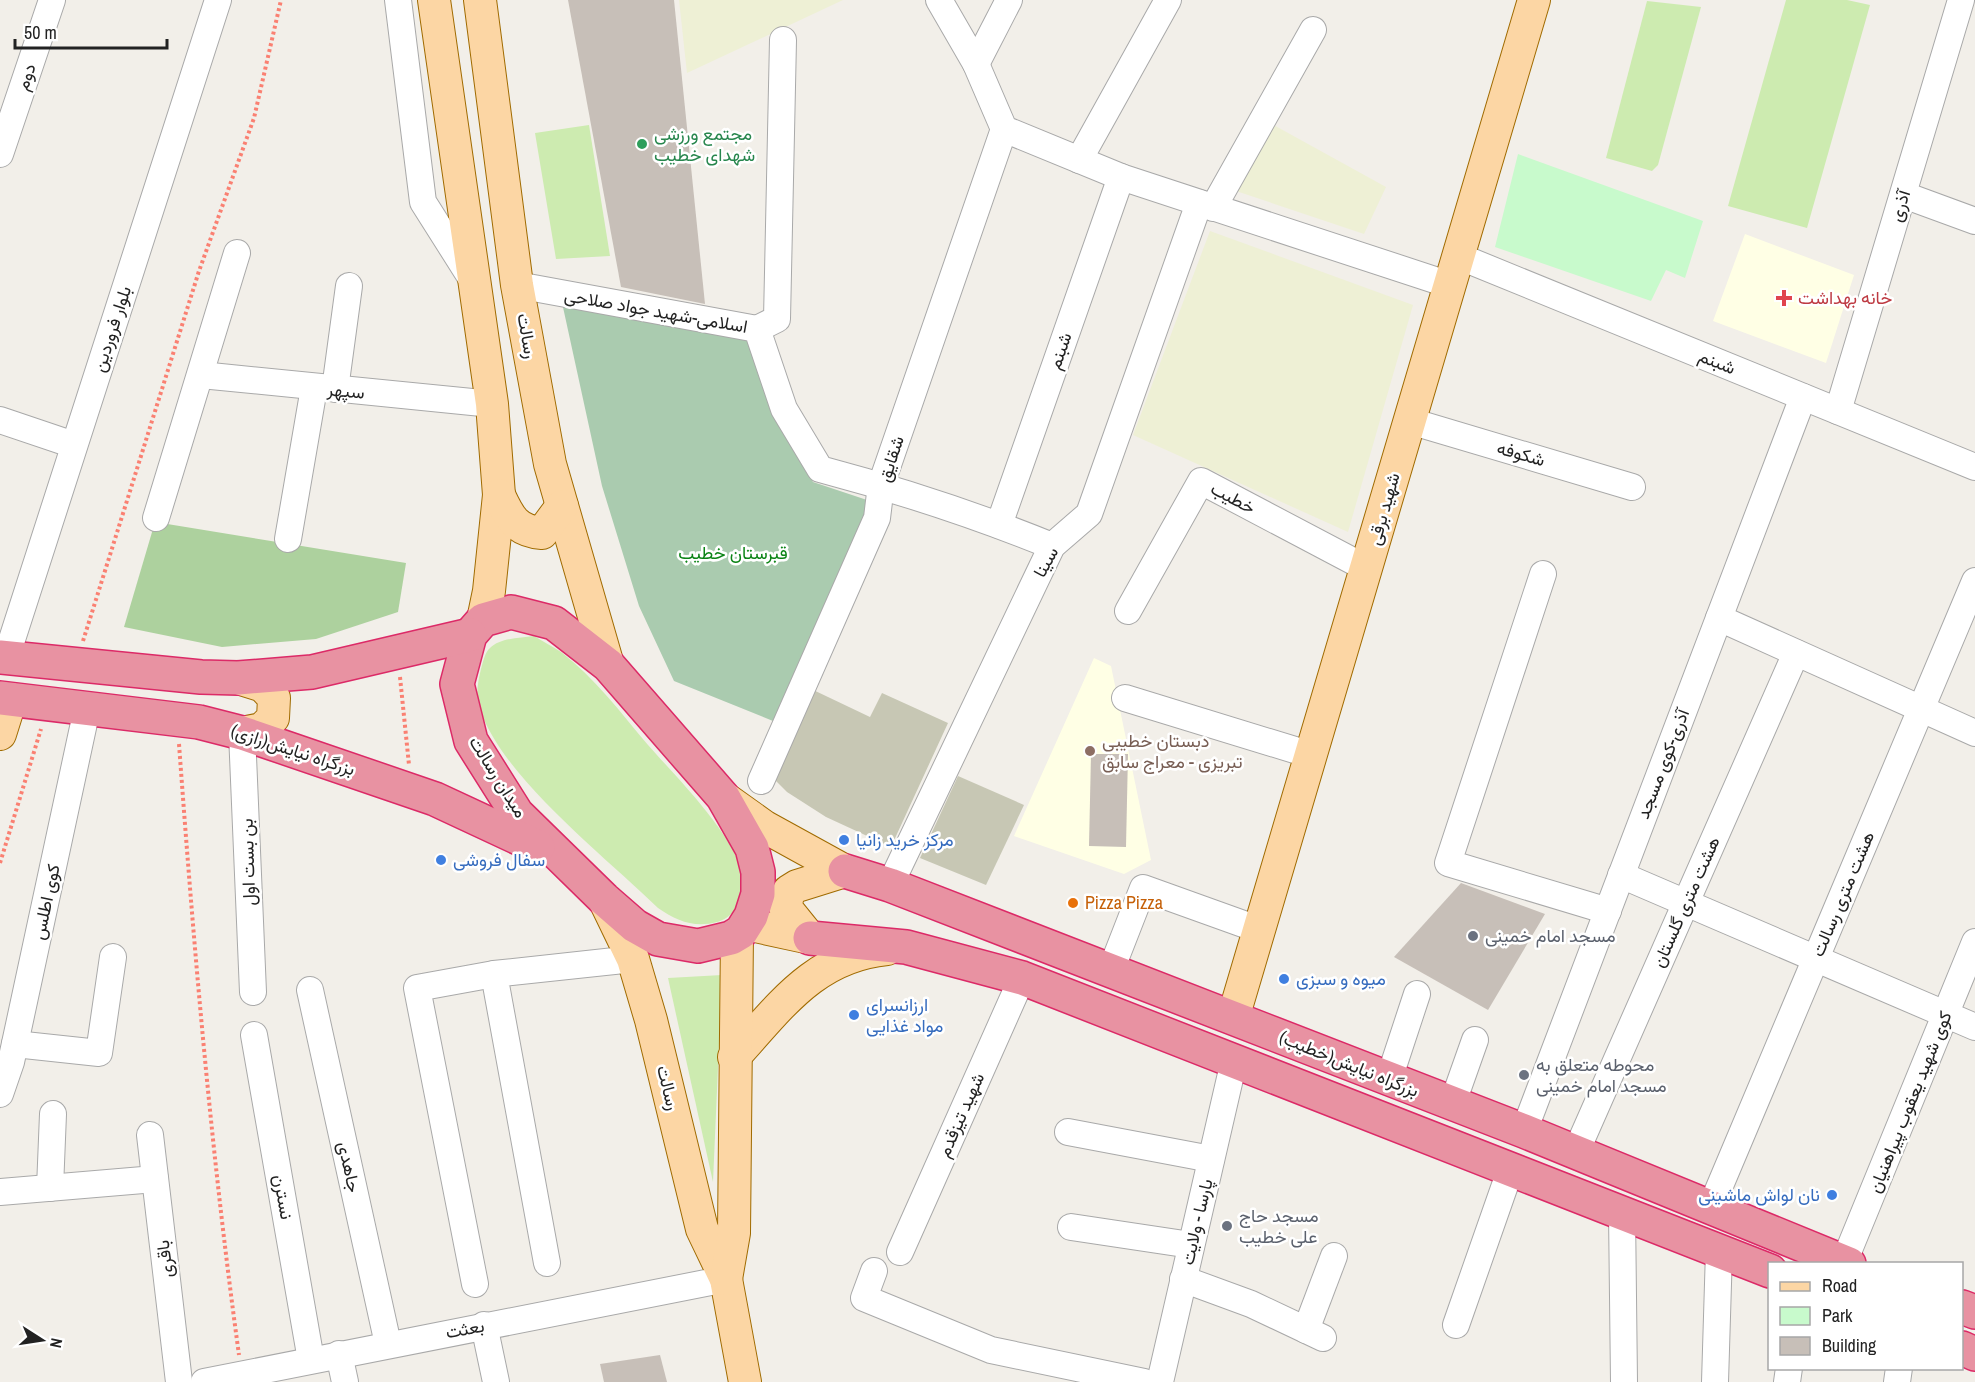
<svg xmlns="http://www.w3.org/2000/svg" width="1975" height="1382" viewBox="0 0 1975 1382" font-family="'Archivo Narrow',Vazirmatn,sans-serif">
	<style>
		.education { fill: #ffffe5 }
		.construction { fill: #c7c7b4 }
		.farmland { fill: #eef0d5 }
		.grass { fill: #cdebb0 }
		.forest { fill: #add19e }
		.cemetery { fill: #aacbaf }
		.park { fill: #c8facc }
		.building { fill: #c7bfb8 }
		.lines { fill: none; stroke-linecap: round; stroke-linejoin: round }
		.minor-casing { stroke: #a9a9a9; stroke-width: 28 }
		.major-casing { stroke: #a06b00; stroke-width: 34 }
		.highway-casing { stroke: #dc2a67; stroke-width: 36 }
		.path { stroke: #fa8072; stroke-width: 4; stroke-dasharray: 3 3; stroke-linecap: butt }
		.minor { stroke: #fff; stroke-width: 26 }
		.major { stroke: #fcd6a4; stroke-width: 32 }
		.highway { stroke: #e892a2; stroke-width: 33 }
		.leisure-dot { fill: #2e9e5b; stroke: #fff; stroke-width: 2 }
		.health-dot { fill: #e0444e; stroke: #fff; stroke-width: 2 }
		.education-dot { fill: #8d6e63; stroke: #fff; stroke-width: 2 }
		.shop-dot { fill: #3f7fe0; stroke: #fff; stroke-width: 2 }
		.food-dot { fill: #e8710a; stroke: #fff; stroke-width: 2 }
		.worship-dot { fill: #6b7280; stroke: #fff; stroke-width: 2 }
		.labels { text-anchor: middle; stroke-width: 5; stroke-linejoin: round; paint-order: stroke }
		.street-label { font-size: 18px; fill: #222; stroke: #fff }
		.leisure-label { font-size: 18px; fill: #27864d; stroke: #fff; text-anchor: start }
		.health-label { font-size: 18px; fill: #be3a42; stroke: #fff; text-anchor: start }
		.park-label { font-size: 18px; fill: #0c8416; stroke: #fff }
		.education-label { font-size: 18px; fill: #785e54; stroke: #fff; text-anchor: start }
		.shop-label { font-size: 18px; fill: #366cbe; stroke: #fff; text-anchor: start }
		.food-label { font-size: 18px; fill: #c56008; stroke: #fff; text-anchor: start }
		.worship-label { font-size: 18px; fill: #5b616d; stroke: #fff; text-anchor: start }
	</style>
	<rect width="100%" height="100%" fill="#f2efe9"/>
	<g class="education">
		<path d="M1745,234L1854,275L1826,363L1713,321Z"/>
		<path d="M1094,658L1111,666L1151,860L1124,874L1014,836Z"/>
	</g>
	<g class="construction">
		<path d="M807,687L870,717L882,693L948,723L891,847L826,817L787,792L767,772Z"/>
		<path d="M958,776L1024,805L986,885L920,858Z"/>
	</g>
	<g class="farmland">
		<path d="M679,0H843L687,73Z"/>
		<path d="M1270,123L1386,187L1364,234L1233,190Z"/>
		<path d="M1210,231L1413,305L1348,532L1133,435Z"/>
	</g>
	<g class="grass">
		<path d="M1786,0H1847L1870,5L1807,228L1728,206Z"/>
		<path d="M1647,1L1701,7L1658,165L1652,171L1606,158Z"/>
		<path d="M589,125L610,256L556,259L535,133Z"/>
		<path d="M534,636C542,641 552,646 561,652C595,678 621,713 648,745C677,778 737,837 745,881C748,898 733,918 717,922C694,928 677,921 658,908C606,857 502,777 480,709C475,696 478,681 481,669C483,662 485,652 490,648C500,638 520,638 534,636Z"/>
		<path d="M722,975L713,1182L668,978Z"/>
	</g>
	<path class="forest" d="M155,522L406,563L398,612L316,639L222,647L124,627Z"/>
	<path class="cemetery" d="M561,298L751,337L777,413L813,482L873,502L773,721L674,681L639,606L602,486Z"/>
	<path class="park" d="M1518,154L1703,221L1685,278L1666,270L1651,301L1495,247Z"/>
	<g class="building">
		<path d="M568,0H674L705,304L621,287Z"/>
		<path d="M1091,754H1128L1126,847L1089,846Z"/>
		<path d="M1461,883L1545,914L1488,1010L1394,957Z"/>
		<path d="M660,1355L667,1382H604L600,1364Z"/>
	</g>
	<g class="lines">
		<g class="minor-casing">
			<g id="minor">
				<path d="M398,0L423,202L473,281"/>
				<path d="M939,0L976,64L1004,129L1121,177L1450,285"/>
				<path d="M976,64L1009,0"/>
				<path d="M0,154L52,0"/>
				<path d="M1079,160L1168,0"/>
				<path d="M1904,195L1975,221"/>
				<path d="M1213,208L1313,30"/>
				<path d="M1458,256L1975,467"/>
				<path d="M517,285L757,329L784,409L820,469C899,490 976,515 1052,546"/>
				<path d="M757,329L777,319L783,40"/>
				<path d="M201,375L492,404"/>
				<path d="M335,389L349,286"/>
				<path d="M1838,411L1961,0"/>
				<path d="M0,420L74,445"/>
				<path d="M1410,421L1632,487"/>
				<path d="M156,518L237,253"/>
				<path d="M999,525L1121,177"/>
				<path d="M288,539L314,388"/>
				<path d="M1543,574L1448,863L1608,911"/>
				<path d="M1128,611L1201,481L1366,568"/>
				<path d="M1719,618L1975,733"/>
				<path d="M6,658L218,0"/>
				<path d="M1125,698L1311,755"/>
				<path d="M242,733L253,992"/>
				<path d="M761,781L877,518L881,485L1004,129"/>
				<path d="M1621,875L1975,1027"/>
				<path d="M890,885L1052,546L1089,514L1199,203"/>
				<path d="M1111,970L1143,888L1260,930"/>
				<path d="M310,990L388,1344"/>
				<path d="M254,1035L311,1360"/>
				<path d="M15,1044L99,1053L113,957"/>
				<path d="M1389,1079L1417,994"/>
				<path d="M0,1094L11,1062L87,709"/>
				<path d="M1452,1105L1475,1040"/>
				<path d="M1524,1131L1803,397"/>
				<path d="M1068,1132L1211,1159"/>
				<path d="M150,1135L179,1382"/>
				<path d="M1576,1152L1796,653"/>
				<path d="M50,1188L53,1114"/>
				<path d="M0,1192L155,1179"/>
				<path d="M1711,1207L1975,581"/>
				<path d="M1622,1212L1624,1382"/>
				<path d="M1071,1227L1191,1245"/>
				<path d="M900,1252L1022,978"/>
				<path d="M1844,1262L1975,942"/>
				<path d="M547,1263L494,974L633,959"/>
				<path d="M874,1271L864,1298L991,1350L1144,1382"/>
				<path d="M1183,1279L1251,1304L1323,1338"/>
				<path d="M475,1284L417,988L494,974"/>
				<path d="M484,1325L496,1382"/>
				<path d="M1456,1325L1511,1168"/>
				<path d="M1306,1330L1334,1256"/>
				<path d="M339,1354L345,1382"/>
				<path d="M204,1382L726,1279"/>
				<path d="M1160,1382L1234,1061"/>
				<path d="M1715,1382L1719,1251"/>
				<path d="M1787,1382L1789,1368"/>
				<path d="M1897,1382L1899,1368"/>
			</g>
		</g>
		<g class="major-casing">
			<g id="major">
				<path d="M434,0L492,404L499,495L489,591L483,620"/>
				<path d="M480,0L517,285L550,464L608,665"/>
				<path d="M499,495C509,517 516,531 542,533L562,506"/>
				<path d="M238,678L263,686L274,698L273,718L262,729L242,733"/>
				<path d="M0,734L11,699"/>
				<path d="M723,797L765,827L845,871"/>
				<path d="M604,899L633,959L651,1020L702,1229L726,1279L745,1382"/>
				<path d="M746,924L810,938"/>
				<path d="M810,938L785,907L789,891L797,886L845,871"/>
				<path d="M1233,1018L1534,0"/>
				<path d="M734,1057C780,1007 814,956 887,949"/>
				<path d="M726,1279L734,1233L737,934"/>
			</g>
		</g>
		<g class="highway-casing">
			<g id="highway">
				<path d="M511,612L554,623L608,665L723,797L752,848L758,872V894L751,916L741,932L731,938L698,946L658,939L635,926L604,899L517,814L471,741L457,684L470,635L483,620Z"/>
				<path d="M0,657L201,677L238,678L312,672L470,635"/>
				<path d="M0,698L199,722L242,733L435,799L538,847"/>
				<path d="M845,871L890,885L1524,1131L1849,1264"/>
				<path d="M810,938L906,947L1022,978L1770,1271"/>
				<path d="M1962,1307L1975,1312"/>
				<path d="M1962,1348L1975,1354"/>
			</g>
		</g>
		<g class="path">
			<path d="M83,641L199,271L254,118L281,0"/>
			<path d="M400,677L409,765"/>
			<path d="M179,744C194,949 211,1152 239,1355"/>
			<path d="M0,863L41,729"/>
		</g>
		<use href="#minor" class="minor"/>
		<use href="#major" class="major"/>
		<use href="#highway" class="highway"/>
	</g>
	<circle class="leisure-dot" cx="642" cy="144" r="6"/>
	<path class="health-dot" d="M1781 289h6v6h6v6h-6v6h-6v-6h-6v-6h6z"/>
	<circle class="education-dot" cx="1090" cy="751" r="6"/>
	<g class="shop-dot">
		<circle cx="844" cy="840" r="6"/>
		<circle cx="441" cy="860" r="6"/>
		<circle cx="1284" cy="979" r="6"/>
		<circle cx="854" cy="1015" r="6"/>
		<circle cx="1832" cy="1195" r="6"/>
	</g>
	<circle class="food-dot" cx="1073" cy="903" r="6"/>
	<g class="worship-dot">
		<circle cx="1473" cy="936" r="6"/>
		<circle cx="1524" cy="1075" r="6"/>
		<circle cx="1227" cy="1226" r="6"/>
	</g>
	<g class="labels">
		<g class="street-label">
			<text transform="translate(26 77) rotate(-71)" y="6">دوم</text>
			<text transform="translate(1900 206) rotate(-73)" y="6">آذری</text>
			<text transform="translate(656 311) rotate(10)" y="6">اسلامی-شهید جواد صلاحی</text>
			<text transform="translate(112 329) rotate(-72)" y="6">بلوار فروردین</text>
			<text transform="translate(527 336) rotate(80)" y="6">رسالت</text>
			<text transform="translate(1060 351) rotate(-71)" y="6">شبنم</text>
			<text transform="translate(1717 362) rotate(22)" y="6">شبنم</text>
			<text transform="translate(346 391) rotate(5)" y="6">سپهر</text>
			<text transform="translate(1521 454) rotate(16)" y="6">شکوفه</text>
			<text transform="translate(891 459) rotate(-72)" y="6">شقایق</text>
			<text transform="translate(1233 498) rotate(28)" y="6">خطیب</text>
			<text transform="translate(1384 509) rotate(-74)" y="6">شهید برقی</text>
			<text transform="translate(1046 562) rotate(-61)" y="6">سینا</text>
			<text transform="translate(293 750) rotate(18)" y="6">بزرگراه نیایش(رازی)</text>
			<text transform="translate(1663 764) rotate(-69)" y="6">آذری-کوی مسجد</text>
			<text transform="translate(498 777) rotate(58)" y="6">میدان رسالت</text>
			<text transform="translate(248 862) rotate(-92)" y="6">بن بست اول</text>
			<text transform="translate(1843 894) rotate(-67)" y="6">هشت متری رسالت</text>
			<text transform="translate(46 902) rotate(-78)" y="6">کوی اطلس</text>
			<text transform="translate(1686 902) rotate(-66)" y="6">هشت متری گلستان</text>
			<text transform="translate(1349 1064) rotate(22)" y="6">بزرگراه نیایش(خطیب)</text>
			<text transform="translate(668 1088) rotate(76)" y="6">رسالت</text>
			<text transform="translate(1910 1102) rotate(-68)" y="6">کوی شهید یعقوب پیراهنیان</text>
			<text transform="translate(961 1115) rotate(-66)" y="6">شهید تیزقدم</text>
			<text transform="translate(349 1167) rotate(78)" y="6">جاهدی</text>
			<text transform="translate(283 1197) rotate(80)" y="6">نسترن</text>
			<text transform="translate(1197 1222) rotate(-77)" y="6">پارسا - ولایت</text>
			<text transform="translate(165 1259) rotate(-97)" y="6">باقری</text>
			<text transform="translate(465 1329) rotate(-11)" y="6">بعثت</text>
		</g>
		<g class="leisure-label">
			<text x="654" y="140">مجتمع ورزشی<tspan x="654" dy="21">شهدای خطیب</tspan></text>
		</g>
		<g class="health-label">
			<text x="1798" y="304">خانه بهداشت</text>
		</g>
		<g class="park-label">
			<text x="733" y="559">قبرستان خطیب</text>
		</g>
		<g class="education-label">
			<text x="1102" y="747">دبستان خطیبی<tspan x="1102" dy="21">تبریزی - معراج سابق</tspan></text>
		</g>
		<g class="shop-label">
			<text x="856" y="846">مرکز خرید زانیا</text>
			<text x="453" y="866">سفال فروشی</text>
			<text x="1296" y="985">میوه و سبزی</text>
			<text x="866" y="1011">ارزانسرای<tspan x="866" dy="21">مواد غذایی</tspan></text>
			<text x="1820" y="1201" text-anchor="end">نان لواش ماشینی</text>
		</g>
		<g class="food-label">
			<text x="1085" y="909">Pizza Pizza</text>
		</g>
		<g class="worship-label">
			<text x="1485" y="942">مسجد امام خمینی</text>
			<text x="1536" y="1071">محوطه متعلق به<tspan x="1536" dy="21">مسجد امام خمینی</tspan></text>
			<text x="1239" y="1222">مسجد حاج<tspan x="1239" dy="21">علی خطیب</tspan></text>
		</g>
	</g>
	<rect x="1768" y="1262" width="195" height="108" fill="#ffffff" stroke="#a7a7a7" stroke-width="1.5"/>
	<rect x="1780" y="1282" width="30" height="9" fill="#fcd6a4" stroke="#a7a7a7" stroke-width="1.5"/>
	<text x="1822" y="1292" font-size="18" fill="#222222">Road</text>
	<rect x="1780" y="1307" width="30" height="18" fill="#c8facc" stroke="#a7a7a7" stroke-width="1.5"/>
	<text x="1822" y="1322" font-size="18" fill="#222222">Park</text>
	<rect x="1780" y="1337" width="30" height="18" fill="#c7bfb8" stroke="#a7a7a7" stroke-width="1.5"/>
	<text x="1822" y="1352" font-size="18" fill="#222222">Building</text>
	<g transform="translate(42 1340) rotate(102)" stroke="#ffffff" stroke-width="4.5" paint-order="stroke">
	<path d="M0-4.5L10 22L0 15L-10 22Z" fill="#222222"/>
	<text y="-9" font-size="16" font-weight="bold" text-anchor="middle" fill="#222222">N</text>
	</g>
	<path d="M15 39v9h152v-9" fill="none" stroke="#222222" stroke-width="3"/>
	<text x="24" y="39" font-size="18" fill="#222222" stroke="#ffffff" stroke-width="4.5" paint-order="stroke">50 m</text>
</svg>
